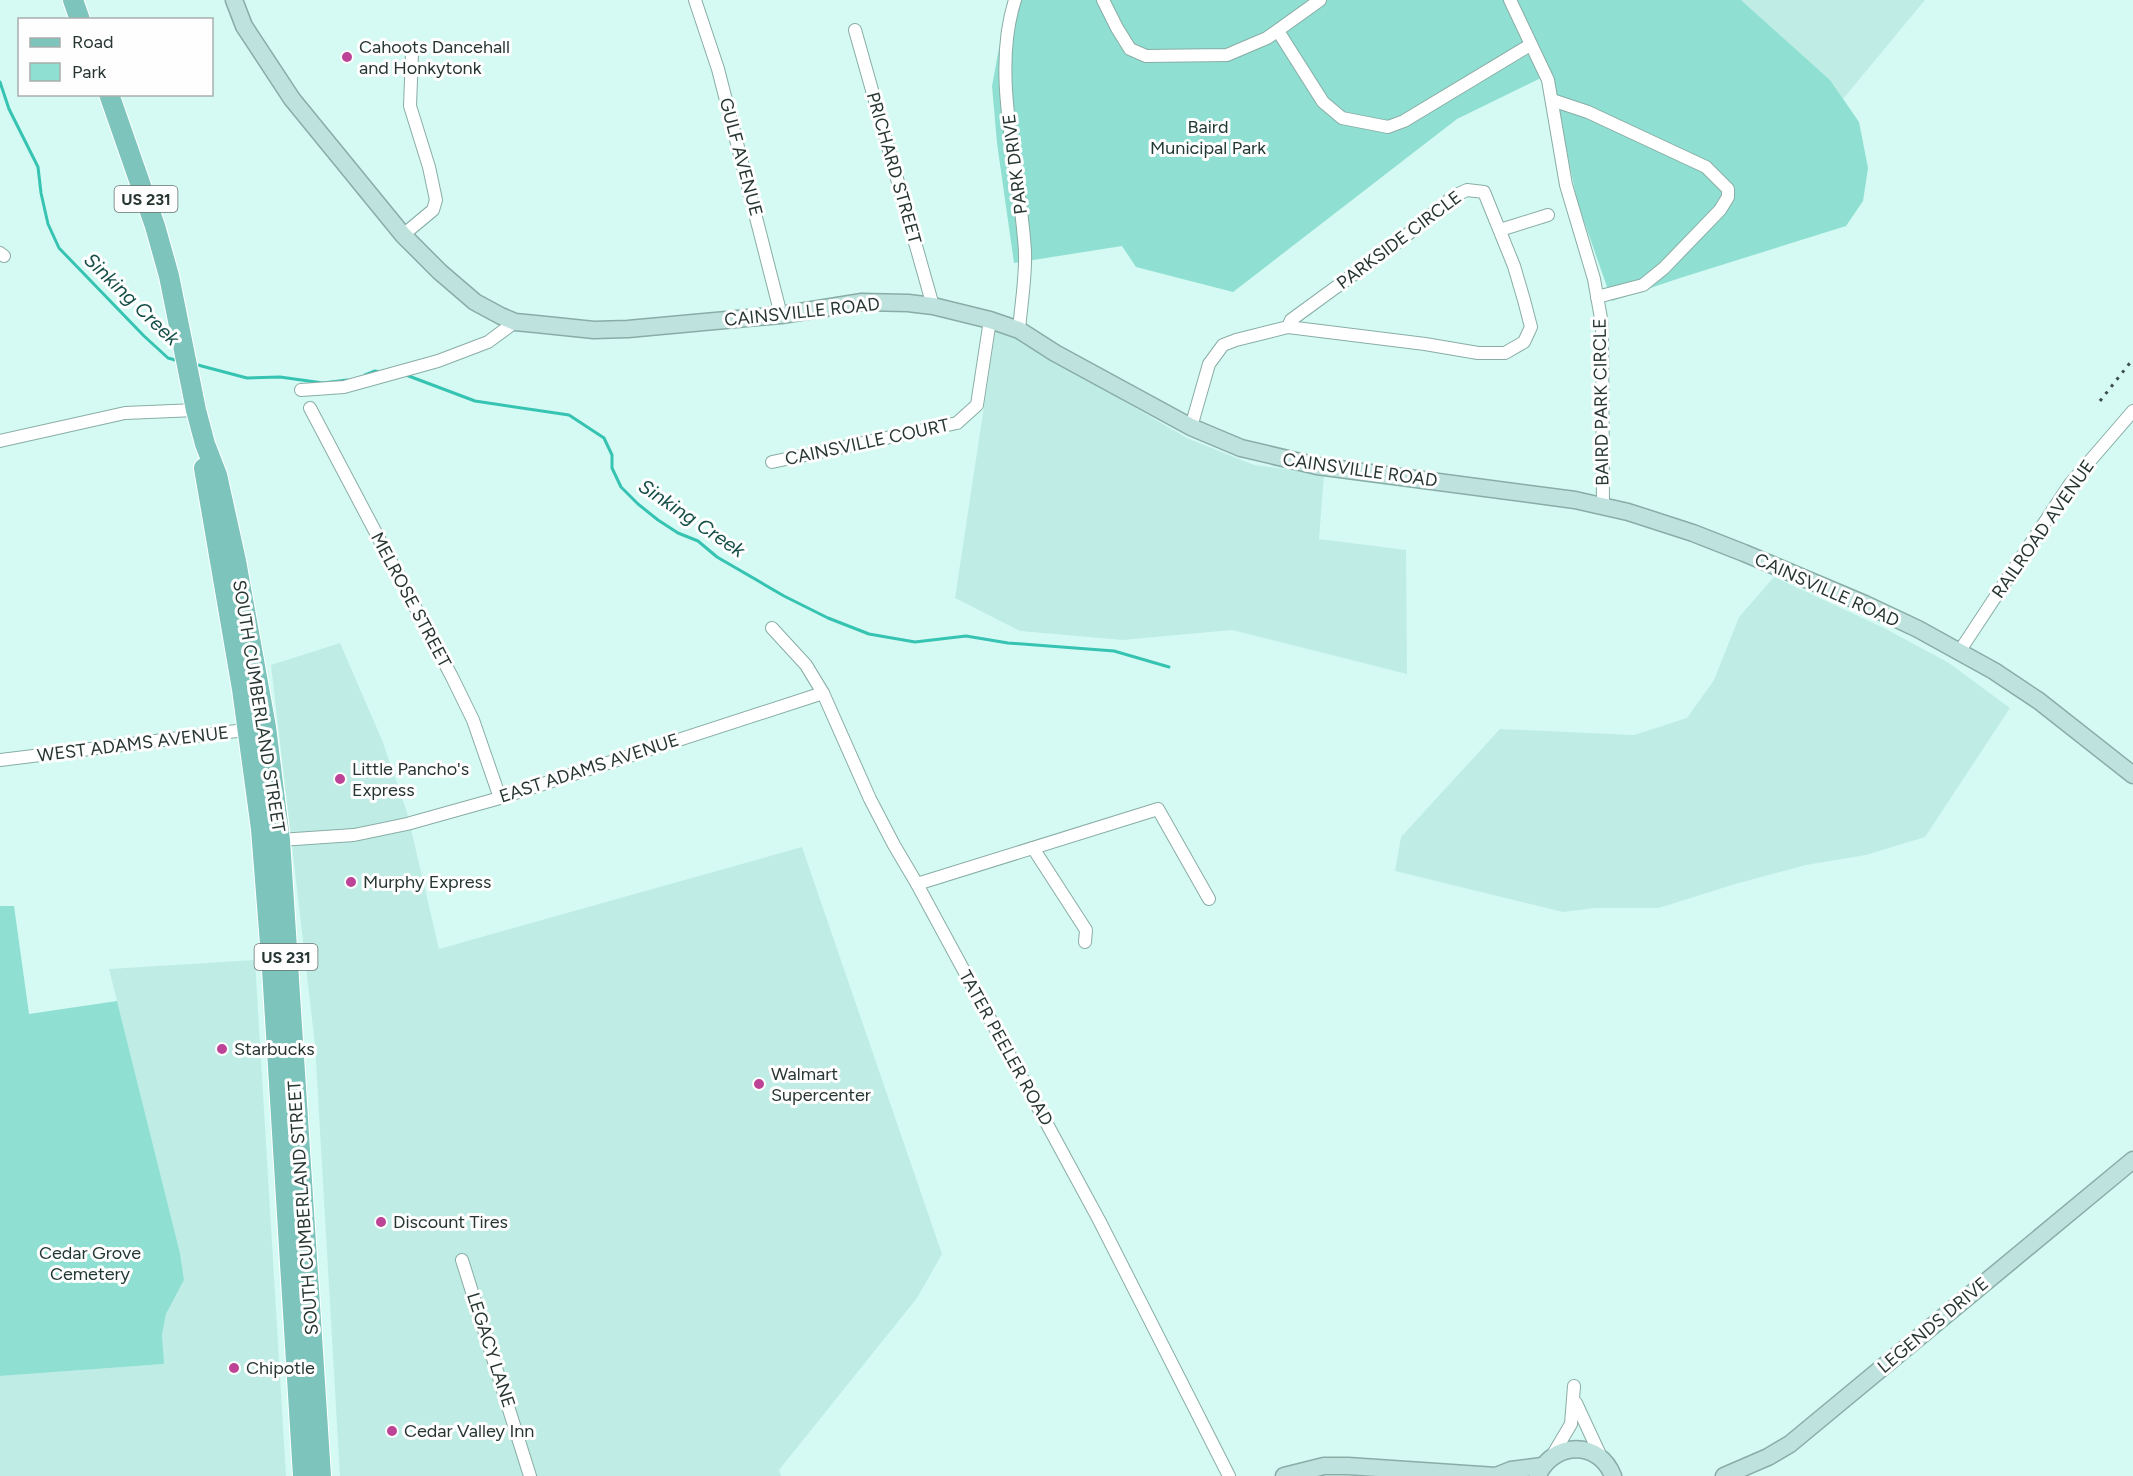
<svg xmlns="http://www.w3.org/2000/svg" width="2133" height="1476" viewBox="0 0 2133 1476" font-family="Figtree,sans-serif">
	<style>
		.built { fill: #bfede5 }
		.green { fill: #8fdfd2 }
		.lines { fill: none; stroke-linecap: round; stroke-linejoin: round }
		.stream { stroke: #36c3b2; stroke-width: 3 }
		.street-casing { stroke: #89ada6; stroke-width: 14 }
		.secondary-casing { stroke: #89ada6; stroke-width: 19 }
		.primary-casing { stroke: #fff; stroke-width: 22 }
		.street { stroke: #fff; stroke-width: 12 }
		.secondary { stroke: #bee2dd; stroke-width: 16 }
		.primary { stroke: #7cc4bc; stroke-width: 20 }
		.rail { stroke: #3e504d; stroke-width: 3; stroke-dasharray: 3 6; stroke-linecap: butt }
		.poi-dot { fill: #bd4396; stroke: #fefefe; stroke-width: 2 }
		.labels { text-anchor: middle; stroke-width: 6; stroke-linejoin: round; paint-order: stroke }
		.shield { fill: #fefefe; stroke: #687270; stroke-width: 1.5 }
		.shield-label { font-size: 16px; font-weight: bold; fill: #273633 }
		.poi-label { font-size: 18px; fill: #273633; stroke: #fefefe; text-anchor: start }
		.park-label { font-size: 18px; fill: #213834; stroke: #fefefe }
		.street-label { font-size: 18px; fill: #273633; stroke: #fefefe }
		.water-label { font-size: 20px; font-style: italic; fill: #154e47; stroke: #fefefe }
	</style>
	<rect width="100%" height="100%" fill="#d4faf3"/>
	<g class="built">
		<path d="M1741,0H1925L1843,99L1830,80Z"/>
		<path d="M996,327L1187,438L1254,465L1324,474L1319,539L1406,550L1407,674L1232,630L1123,640L1020,631L955,598Z"/>
		<path d="M1774,577L1886,629L1949,663L2010,708L1925,837L1866,855L1806,865L1735,884L1659,908H1595L1563,912L1395,871L1401,837L1500,729L1634,735L1687,718L1714,680L1739,617Z"/>
		<path d="M340,643L382,740L407,812L439,949L802,847L942,1254L917,1298L779,1470L781,1476H340L315,1045L271,665Z"/>
		<path d="M255,960L286,1476H0V1376L163,1364L162,1335L166,1314L184,1280L180,1253L109,969Z"/>
	</g>
	<g class="green">
		<path d="M1008,0H1741L1830,80L1859,122L1868,168L1863,201L1846,226L1680,278L1612,301L1577,201L1551,73L1457,119L1233,292L1136,267L1122,246L1014,263L997,143L992,86Z"/>
		<path d="M0,906H14L29,1014L117,1001L180,1253L184,1280L166,1314L162,1335L164,1364L0,1376Z"/>
	</g>
	<g class="lines">
		<g class="stream">
			<path d="M0,82L9,109L38,167L41,193L48,224L59,248L144,336L168,358L179,361"/>
			<path d="M194,364L247,378L280,377L323,383L347,380"/>
			<path d="M365,375L375,371L381,372"/>
			<path d="M406,375L475,401L569,415L604,438L612,455V468L621,487L638,504L658,520L678,533L698,541L717,557L784,596L828,618L869,634L915,642L966,636L1008,643L1114,651L1169,667"/>
		</g>
		<g class="street-casing">
			<g id="street">
				<path d="M695,0L718,69L781,315"/>
				<path d="M1015,0C990,76 1021,173 1025,252C1026,277 1021,305 1019,330"/>
				<path d="M1103,0L1117,28L1130,49L1146,56L1227,55L1267,38L1320,0"/>
				<path d="M1510,0L1548,80L1566,185L1594,279L1602,324L1603,507"/>
				<path d="M855,30L933,306"/>
				<path d="M1278,31L1323,102L1342,118L1388,127L1404,121L1530,45"/>
				<path d="M1552,100L1588,112L1706,167L1728,189V197L1720,210L1664,268L1643,285L1597,297"/>
				<path d="M1500,230L1548,215"/>
				<path d="M403,235L433,210L436,200L429,167L410,106L412,54"/>
				<path d="M0,253L4,256"/>
				<path d="M301,390L344,387L438,361L488,342L515,322"/>
				<path d="M310,408L452,677L473,720L500,798"/>
				<path d="M1191,427L1209,364L1223,345L1236,340L1288,327L1425,344L1478,353H1505L1524,342L1531,327L1524,300L1514,266L1484,192L1467,190L1454,196L1402,239L1291,320L1288,327"/>
				<path d="M0,441L125,413L196,410"/>
				<path d="M772,462L957,423L977,405L990,320"/>
				<path d="M772,628L806,665L823,693L870,799L894,845L917,884L1099,1220L1229,1476"/>
				<path d="M1959,652L2070,484L2133,411"/>
				<path d="M0,760L253,729"/>
				<path d="M280,840L354,835L407,824L500,798L823,693"/>
				<path d="M1033,848L1086,930L1085,942"/>
				<path d="M917,884L1158,809L1209,899"/>
				<path d="M462,1260L530,1476"/>
				<path d="M1576,1403L1602,1459"/>
				<path d="M1552,1456L1571,1424L1574,1386"/>
			</g>
		</g>
		<g class="secondary-casing">
			<g id="secondary">
				<path d="M234,0L244,26L292,99L403,235L440,272L475,302L501,316L515,322L536,324L594,330L628,329L781,315L862,302L908,303L933,306L990,320L1019,330L1055,353L1191,427L1241,448L1317,466L1575,500L1628,512L1693,533L1744,553L1865,604L1918,629L1994,671L2039,701L2133,775"/>
				<path d="M1538,1475C1554,1441 1599,1440 1613,1476"/>
				<path d="M1284,1476L1324,1466H1348L1496,1476L1511,1470L1542,1466"/>
				<path d="M1724,1476L1768,1457L1790,1444L2133,1160"/>
			</g>
		</g>
		<g class="primary-casing">
			<g id="primary">
				<path d="M73,0L80,20"/>
				<path d="M109,94L155,226L169,276L196,410L205,444L217,475L236,561L266,727L280,840L321,1476"/>
				<path d="M204,468L242,689L261,829L272,969L303,1476"/>
			</g>
		</g>
		<use href="#street" class="street"/>
		<use href="#secondary" class="secondary"/>
		<use href="#primary" class="primary"/>
		<path class="rail" d="M2100,401L2133,359"/>
	</g>
	<g class="poi-dot">
		<circle cx="347" cy="57" r="6"/>
		<circle cx="340" cy="779" r="6"/>
		<circle cx="351" cy="882" r="6"/>
		<circle cx="222" cy="1049" r="6"/>
		<circle cx="759" cy="1084" r="6"/>
		<circle cx="381" cy="1222" r="6"/>
		<circle cx="234" cy="1368" r="6"/>
		<circle cx="392" cy="1431" r="6"/>
	</g>
	<g class="labels">
		<g class="shield">
			<rect x="114.5" y="186" width="63" height="26" rx="4.5"/>
			<rect x="254.5" y="944" width="63" height="26" rx="4.5"/>
		</g>
		<g class="shield-label">
			<text x="146" y="205">US 231</text>
			<text x="286" y="963">US 231</text>
		</g>
		<g class="poi-label">
			<text x="359" y="53">Cahoots Dancehall<tspan x="359" dy="21">and Honkytonk</tspan></text>
			<text x="352" y="775">Little Pancho's<tspan x="352" dy="21">Express</tspan></text>
			<text x="363" y="888">Murphy Express</text>
			<text x="234" y="1055">Starbucks</text>
			<text x="771" y="1080">Walmart<tspan x="771" dy="21">Supercenter</tspan></text>
			<text x="393" y="1228">Discount Tires</text>
			<text x="246" y="1374">Chipotle</text>
			<text x="404" y="1437">Cedar Valley Inn</text>
		</g>
		<g class="park-label">
			<text x="1208" y="133">Baird<tspan x="1208" dy="21">Municipal Park</tspan></text>
			<text x="90" y="1259">Cedar Grove<tspan x="90" dy="21">Cemetery</tspan></text>
		</g>
		<g class="street-label">
			<text transform="translate(741 157) rotate(75)" y="6">GULF AVENUE</text>
			<text transform="translate(1015 164) rotate(-97)" y="6">PARK DRIVE</text>
			<text transform="translate(894 168) rotate(74)" y="6">PRICHARD STREET</text>
			<text transform="translate(1399 240) rotate(-37)" y="6">PARKSIDE CIRCLE</text>
			<text transform="translate(802 312) rotate(-6)" y="6">CAINSVILLE ROAD</text>
			<text transform="translate(1601 402) rotate(-91)" y="6">BAIRD PARK CIRCLE</text>
			<text transform="translate(867 442) rotate(-12)" y="6">CAINSVILLE COURT</text>
			<text transform="translate(1360 470) rotate(8)" y="6">CAINSVILLE ROAD</text>
			<text transform="translate(2043 529) rotate(-55)" y="6">RAILROAD AVENUE</text>
			<text transform="translate(1827 590) rotate(24)" y="6">CAINSVILLE ROAD</text>
			<text transform="translate(411 600) rotate(62)" y="6">MELROSE STREET</text>
			<text transform="translate(259 706) rotate(81)" y="6">SOUTH CUMBERLAND STREET</text>
			<text transform="translate(133 744) rotate(-7)" y="6">WEST ADAMS AVENUE</text>
			<text transform="translate(589 768) rotate(-18)" y="6">EAST ADAMS AVENUE</text>
			<text transform="translate(1006 1048) rotate(61)" y="6">TATER PEELER ROAD</text>
			<text transform="translate(303 1208) rotate(-94)" y="6">SOUTH CUMBERLAND STREET</text>
			<text transform="translate(1933 1325) rotate(-40)" y="6">LEGENDS DRIVE</text>
			<text transform="translate(491 1350) rotate(72)" y="6">LEGACY LANE</text>
		</g>
		<g class="water-label">
			<text transform="translate(132 299) rotate(44)" y="7">Sinking Creek</text>
			<text transform="translate(692 518) rotate(34)" y="7">Sinking Creek</text>
		</g>
	</g>
	<rect x="18" y="18" width="195" height="78" fill="#fefefe" stroke="#a8aead" stroke-width="1.5"/>
	<rect x="30" y="38" width="30" height="9" fill="#7cc4bc" stroke="#a8aead" stroke-width="1.5"/>
	<text x="72" y="48" font-size="18" fill="#273633">Road</text>
	<rect x="30" y="63" width="30" height="18" fill="#8fdfd2" stroke="#a8aead" stroke-width="1.5"/>
	<text x="72" y="78" font-size="18" fill="#273633">Park</text>
</svg>
